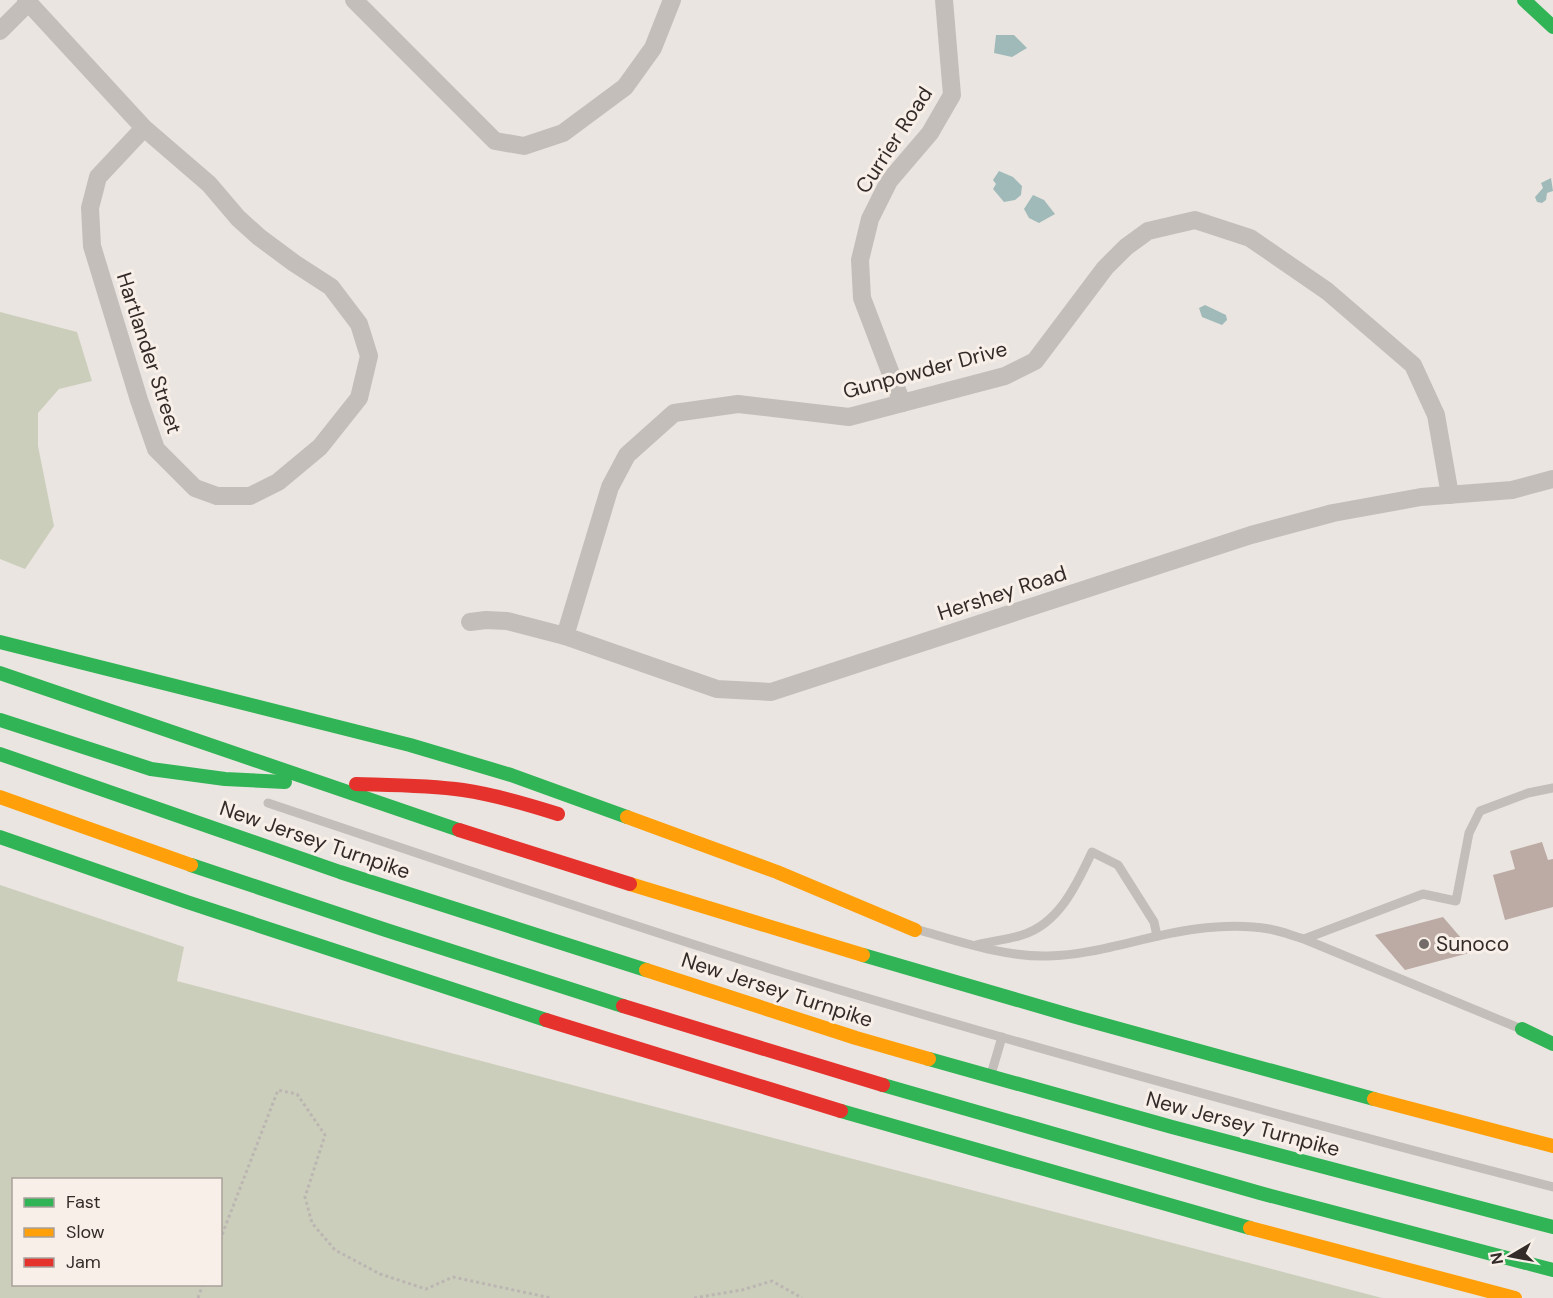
<svg xmlns="http://www.w3.org/2000/svg" width="1553" height="1298" viewBox="0 0 1553 1298" font-family="'DM Sans',sans-serif">
	<style>
		.green { fill: #cccebc; fill-rule: evenodd }
		.water { fill: #9fbab9 }
		.building { fill: #bcaaa4 }
		.lines { fill: none; stroke-linecap: round; stroke-linejoin: round }
		.path { stroke: #bcb6b2; stroke-width: 3; stroke-dasharray: 3 3; stroke-linecap: butt }
		.lane { stroke: #c3beba; stroke-width: 9 }
		.street { stroke: #c3beba; stroke-width: 18 }
		.fast { stroke: #30b455; stroke-width: 14 }
		.slow { stroke: #ff9f0a; stroke-width: 14 }
		.jam { stroke: #e5322d; stroke-width: 14 }
		.poi-dot { fill: #736c68; stroke: #f7efe8; stroke-width: 2 }
		.labels { text-anchor: middle; stroke-width: 6; stroke-linejoin: round; paint-order: stroke }
		.street-label { font-size: 21px; fill: #332b28; stroke: #f7efe8 }
		.poi-label { font-size: 21px; fill: #332b28; stroke: #f7efe8; text-anchor: start }
	</style>
	<rect width="100%" height="100%" fill="#eae5e0"/>
	<g class="green">
		<path d="M0,312L77,332L92,381L59,389L38,413V446L54,526L25,569L0,559Z"/>
		<path d="M0,885L184,947L177,981L1382,1298H0ZM14,1180H220V1284H14Z"/>
	</g>
	<g class="water">
		<path d="M996,35H1014L1027,48L1012,57L994,53Z"/>
		<path d="M999,171L1013,177L1022,186L1021,195L1015,200L1004,202L993,189L996,184L993,180Z"/>
		<path d="M1551,178L1553,191L1547,193L1546,200L1542,203L1537,202L1535,197L1543,188L1541,183Z"/>
		<path d="M1033,195L1044,200L1055,214L1039,223L1029,218L1024,209Z"/>
		<path d="M1205,305L1226,315L1227,320L1222,325L1202,317L1199,308Z"/>
	</g>
	<g class="building">
		<path d="M1542,842L1548,860L1553,859V907L1505,920L1493,875L1515,869L1510,851Z"/>
		<path d="M1443,917L1473,952L1405,970L1375,935Z"/>
	</g>
	<g class="lines">
		<g class="path">
			<path d="M220,1240L278,1090L297,1094L325,1135L305,1197L312,1223L335,1250L380,1274L426,1289L453,1277L551,1298"/>
			<path d="M198,1298L203,1284"/>
			<path d="M694,1298L742,1290L772,1281L802,1298"/>
		</g>
		<g class="lane">
			<path d="M268,803C441,861 613,920 787,974C1040,1051 1296,1120 1553,1187"/>
			<path d="M919,930C961,942 1004,957 1048,956C1098,955 1147,935 1196,929C1219,926 1246,925 1269,929C1281,931 1293,936 1304,939L1519,1028"/>
			<path d="M1304,939L1423,894L1456,901L1469,833L1480,811L1528,793L1553,788"/>
			<path d="M976,945C991,941 1007,940 1022,935C1059,924 1077,884 1092,852L1118,865L1154,922L1157,936"/>
			<path d="M992,1071L1002,1037"/>
		</g>
		<g class="street">
			<path d="M26,0L144,128L209,184L238,218L259,237L294,263L331,287L359,324L369,356L359,398L320,447L278,482L250,496H217L195,488L156,449L139,400L92,246L90,208L98,177L144,128"/>
			<path d="M354,0L495,141L524,146L563,133L625,87L653,48L672,0"/>
			<path d="M0,31L29,2"/>
			<path d="M902,403L862,298L860,260L870,219L889,181L930,133L952,95L944,0"/>
			<path d="M470,622L486,620L507,621L565,636L717,689L771,692L1251,535L1333,513L1421,497L1512,490L1553,479"/>
			<path d="M565,636L610,487L627,455L674,413L738,404L849,417L1005,376L1035,361L1105,268L1126,247L1148,231L1195,220L1250,238L1327,291L1413,365L1436,415L1450,495"/>
		</g>
		<g class="fast">
			<path d="M1524,0L1553,27"/>
			<path d="M0,642L410,745L511,775L627,817"/>
			<path d="M0,673L459,830"/>
			<path d="M0,720L151,769L225,779L285,782"/>
			<path d="M0,754L340,872L646,970"/>
			<path d="M0,837L187,902L546,1020"/>
			<path d="M191,865L386,930L623,1006"/>
			<path d="M863,955L1076,1017L1374,1099"/>
			<path d="M1522,1029L1553,1044"/>
			<path d="M929,1059L1172,1127L1553,1227"/>
			<path d="M883,1085L1260,1193L1553,1270"/>
			<path d="M841,1111L1250,1228"/>
		</g>
		<g class="slow">
			<path d="M0,797L191,865"/>
			<path d="M627,817L777,872L915,930"/>
			<path d="M630,884L863,955"/>
			<path d="M646,970L856,1038L929,1059"/>
			<path d="M1374,1099L1553,1146"/>
			<path d="M1250,1228L1515,1298"/>
		</g>
		<g class="jam">
			<path d="M356,784C392,785 428,785 463,790C496,795 527,804 558,814"/>
			<path d="M459,830L630,884"/>
			<path d="M623,1006L883,1085"/>
			<path d="M546,1020L841,1111"/>
		</g>
	</g>
	<circle class="poi-dot" cx="1424" cy="944" r="6"/>
	<g class="labels">
		<g class="street-label">
			<text transform="translate(894 140) rotate(-57)" y="7">Currier Road</text>
			<text transform="translate(149 353) rotate(72)" y="7">Hartlander Street</text>
			<text transform="translate(925 370) rotate(-15)" y="7">Gunpowder Drive</text>
			<text transform="translate(1002 593) rotate(-18)" y="7">Hershey Road</text>
			<text transform="translate(315 840) rotate(19)" y="7">New Jersey Turnpike</text>
			<text transform="translate(777 990) rotate(18)" y="7">New Jersey Turnpike</text>
			<text transform="translate(1243 1124) rotate(15)" y="7">New Jersey Turnpike</text>
		</g>
		<g class="poi-label">
			<text x="1436" y="951">Sunoco</text>
		</g>
	</g>
	<rect x="12" y="1178" width="210" height="108" fill="#f7efe8" stroke="#a9a19b" stroke-width="1.5"/>
	<rect x="24" y="1198" width="30" height="9" fill="#30b455" stroke="#a9a19b" stroke-width="1.5"/>
	<text x="66" y="1208" font-size="18" fill="#332b28">Fast</text>
	<rect x="24" y="1228" width="30" height="9" fill="#ff9f0a" stroke="#a9a19b" stroke-width="1.5"/>
	<text x="66" y="1238" font-size="18" fill="#332b28">Slow</text>
	<rect x="24" y="1258" width="30" height="9" fill="#e5322d" stroke="#a9a19b" stroke-width="1.5"/>
	<text x="66" y="1268" font-size="18" fill="#332b28">Jam</text>
	<g transform="translate(1511 1256) rotate(260)" stroke="#f7efe8" stroke-width="4.5" paint-order="stroke">
	<path d="M0-4.5L10 22L0 15L-10 22Z" fill="#332b28"/>
	<text y="-9" font-size="16" font-weight="bold" text-anchor="middle" fill="#332b28">N</text>
	</g>
</svg>
